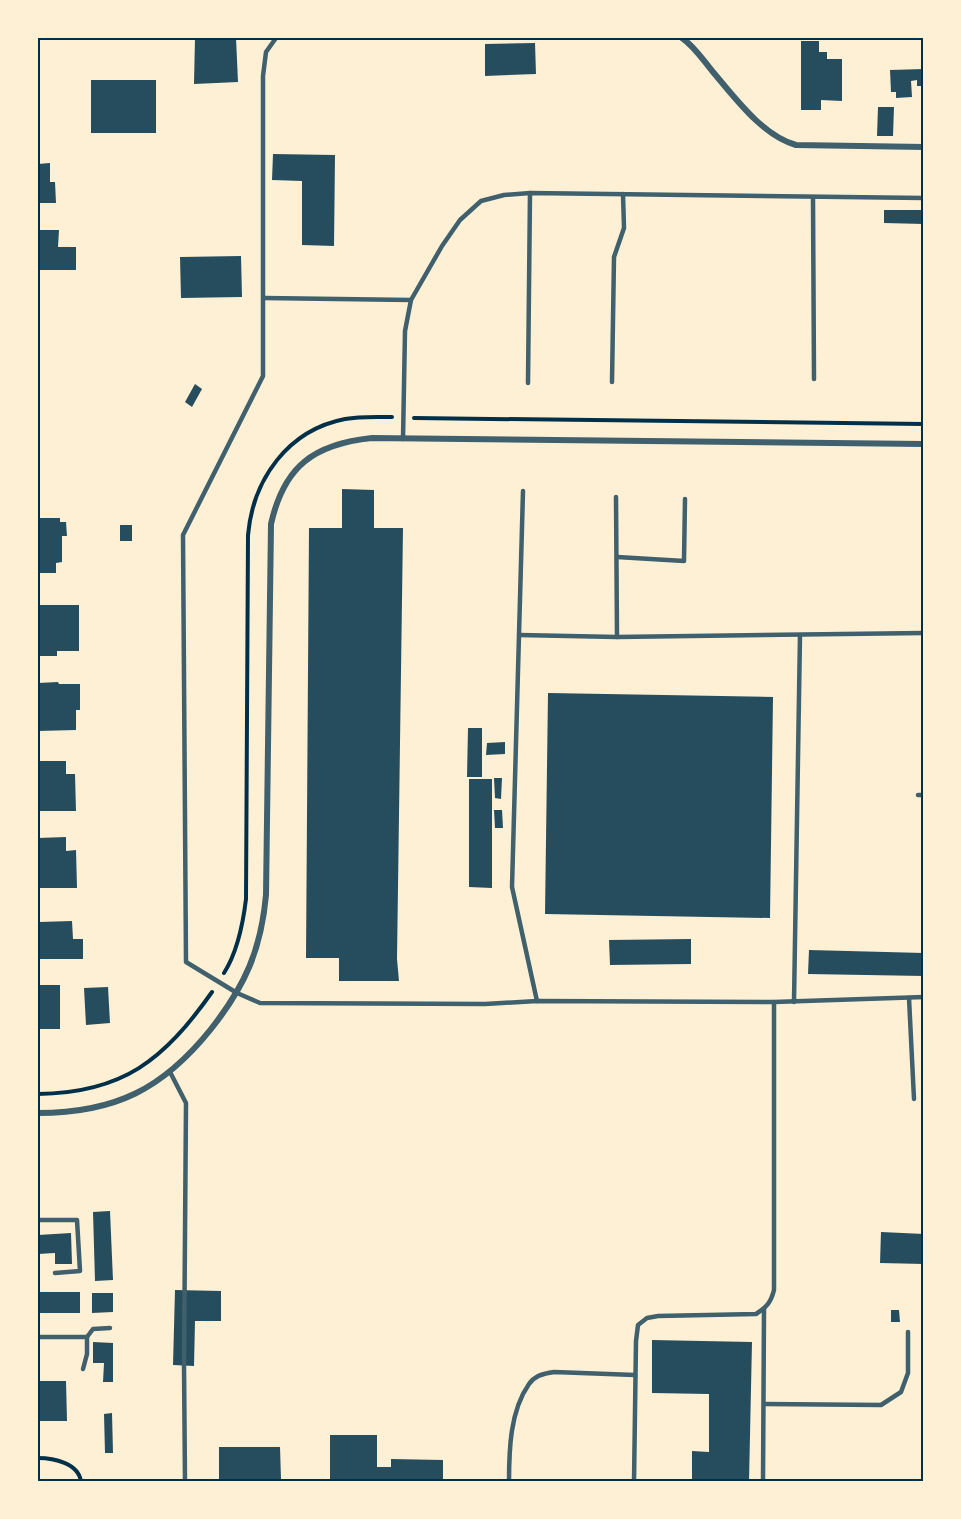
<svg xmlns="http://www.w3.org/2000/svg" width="961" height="1519" viewBox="0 0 961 1519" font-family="'DM Sans',sans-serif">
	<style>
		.building { fill: #264d5e }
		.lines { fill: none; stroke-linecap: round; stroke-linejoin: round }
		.path { stroke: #003049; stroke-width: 4 }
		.service { stroke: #3f606c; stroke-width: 4.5 }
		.minor { stroke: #3f606c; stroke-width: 6 }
		.neatline { fill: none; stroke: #003049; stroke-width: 2 }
	</style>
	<rect width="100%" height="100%" fill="#fdf0d5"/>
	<g class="building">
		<path d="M195,38H236L238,82L194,84Z"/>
		<path d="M801,41H819V52H827V59H842V101L821,100V110H801Z"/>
		<path d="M535,43L536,74L485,76V44Z"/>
		<path d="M924,69V86H917V80L911,81L912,97L896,98V92H891L890,70Z"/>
		<rect x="91" y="80" width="65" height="53"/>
		<path d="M878,107H894L893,136H877Z"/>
		<path d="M273,154L335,155L334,246L302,245V181L272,180Z"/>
		<path d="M50,163V182H55L56,203H38V164Z"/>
		<path d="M884,210H924V224L884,223Z"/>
		<path d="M38,230H59L58,247H76V270H38Z"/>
		<path d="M241,256L242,297L181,298L180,257Z"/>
		<path d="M195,384L202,389L192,407L185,402Z"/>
		<path d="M342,489L374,490V528H403L397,959L399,981H339V958H306L309,528H342Z"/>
		<path d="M38,518H60V522H66L67,536H62V562L56,563V573H38Z"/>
		<rect x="120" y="525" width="12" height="16"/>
		<path d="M38,605H79V651H57V656H38Z"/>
		<path d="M58,682L59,684H80V710H76V730L38,731V683Z"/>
		<path d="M548,693L773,697L770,918L545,914Z"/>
		<path d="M468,728H482V777H467Z"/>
		<path d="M505,742V754L486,755L487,743Z"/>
		<path d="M38,761H66V774H75L76,811H38Z"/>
		<path d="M494,778H502L501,799L495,798Z"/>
		<path d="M469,779H492V888L469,887Z"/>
		<path d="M494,810H502L503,828H495Z"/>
		<path d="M66,837V851L76,850L77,888H38V838Z"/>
		<path d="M72,921L73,939H83V959H38L39,922Z"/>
		<path d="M691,939V964L610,965L609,940Z"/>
		<path d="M809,950L924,953V976L808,974Z"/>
		<rect x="38" y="985" width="22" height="44"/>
		<path d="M108,987L110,1023L86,1025L84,988Z"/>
		<path d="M110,1211L113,1280L95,1281L93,1212Z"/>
		<path d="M881,1232L924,1234V1264L880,1263Z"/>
		<path d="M71,1233L72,1264H55V1253L38,1254V1235Z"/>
		<path d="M175,1290L221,1291V1321H195L194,1366L173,1365Z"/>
		<rect x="38" y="1292" width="42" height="21"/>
		<path d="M92,1293H113V1312L92,1313Z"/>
		<path d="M891,1310H899L900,1322H891Z"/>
		<path d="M652,1340L752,1342L749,1482H692V1451L709,1452V1394L652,1393Z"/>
		<path d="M93,1342L113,1343V1382H103L104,1363H93Z"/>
		<path d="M38,1381H66L67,1421H38Z"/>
		<path d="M112,1413L113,1453H105L104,1414Z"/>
		<path d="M330,1435H377V1467H391V1459L443,1460V1482L361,1480V1482H330Z"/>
		<path d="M219,1447H280L281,1479H274V1482H226V1479H219Z"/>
	</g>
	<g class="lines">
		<g class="path">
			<path d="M414,418L924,424"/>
			<path d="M224,973C238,951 243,924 246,899L248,535C253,479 288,430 345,419C361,416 376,417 392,417"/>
			<path d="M38,1094C123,1093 164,1060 212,992"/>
			<path d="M38,1458C53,1458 79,1463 81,1482"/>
		</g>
		<g class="service">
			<path d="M276,38L266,52L263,76V376L183,535L186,962L237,993L260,1003L485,1004L537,1001L774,1002V1290C771,1302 767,1307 756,1314L658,1316L647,1318L638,1325L636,1341L634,1482"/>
			<path d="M813,197L814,379"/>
			<path d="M264,298L411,300"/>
			<path d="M612,382L614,257L624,228L623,194"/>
			<path d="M528,383L530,193"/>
			<path d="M403,439L405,331L411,300L442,246L460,220L481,201L504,195L530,193L924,198"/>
			<path d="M523,491L512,887L537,1001"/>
			<path d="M617,557L684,561L685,499"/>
			<path d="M519,635L617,637L616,497"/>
			<path d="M617,637L924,633"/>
			<path d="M918,795H924"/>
			<path d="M909,998L914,1099"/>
			<path d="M774,1002L924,997"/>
			<path d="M794,1002L800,635"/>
			<path d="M170,1072L186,1103L184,1366L185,1482"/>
			<path d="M38,1220H77L80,1271L55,1273"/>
			<path d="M38,1337H87L93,1329L110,1328"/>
			<path d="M83,1369L87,1354V1337"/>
			<path d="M764,1404L881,1405L901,1392L908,1373V1332"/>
			<path d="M509,1482C509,1450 510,1411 529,1384C534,1376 545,1373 554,1372L635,1375"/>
			<path d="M763,1482L764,1309"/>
		</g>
		<g class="minor">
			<path d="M682,38C695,47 703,60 713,72C736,99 762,135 796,145L924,147"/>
			<path d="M38,1113C115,1113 163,1089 211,1029C245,986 261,950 266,895L271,524C284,466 314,444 372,438L924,444"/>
		</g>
	</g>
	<rect width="961" height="1519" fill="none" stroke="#fdf0d5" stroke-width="78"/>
	<rect x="39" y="39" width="883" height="1441" class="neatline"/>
</svg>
